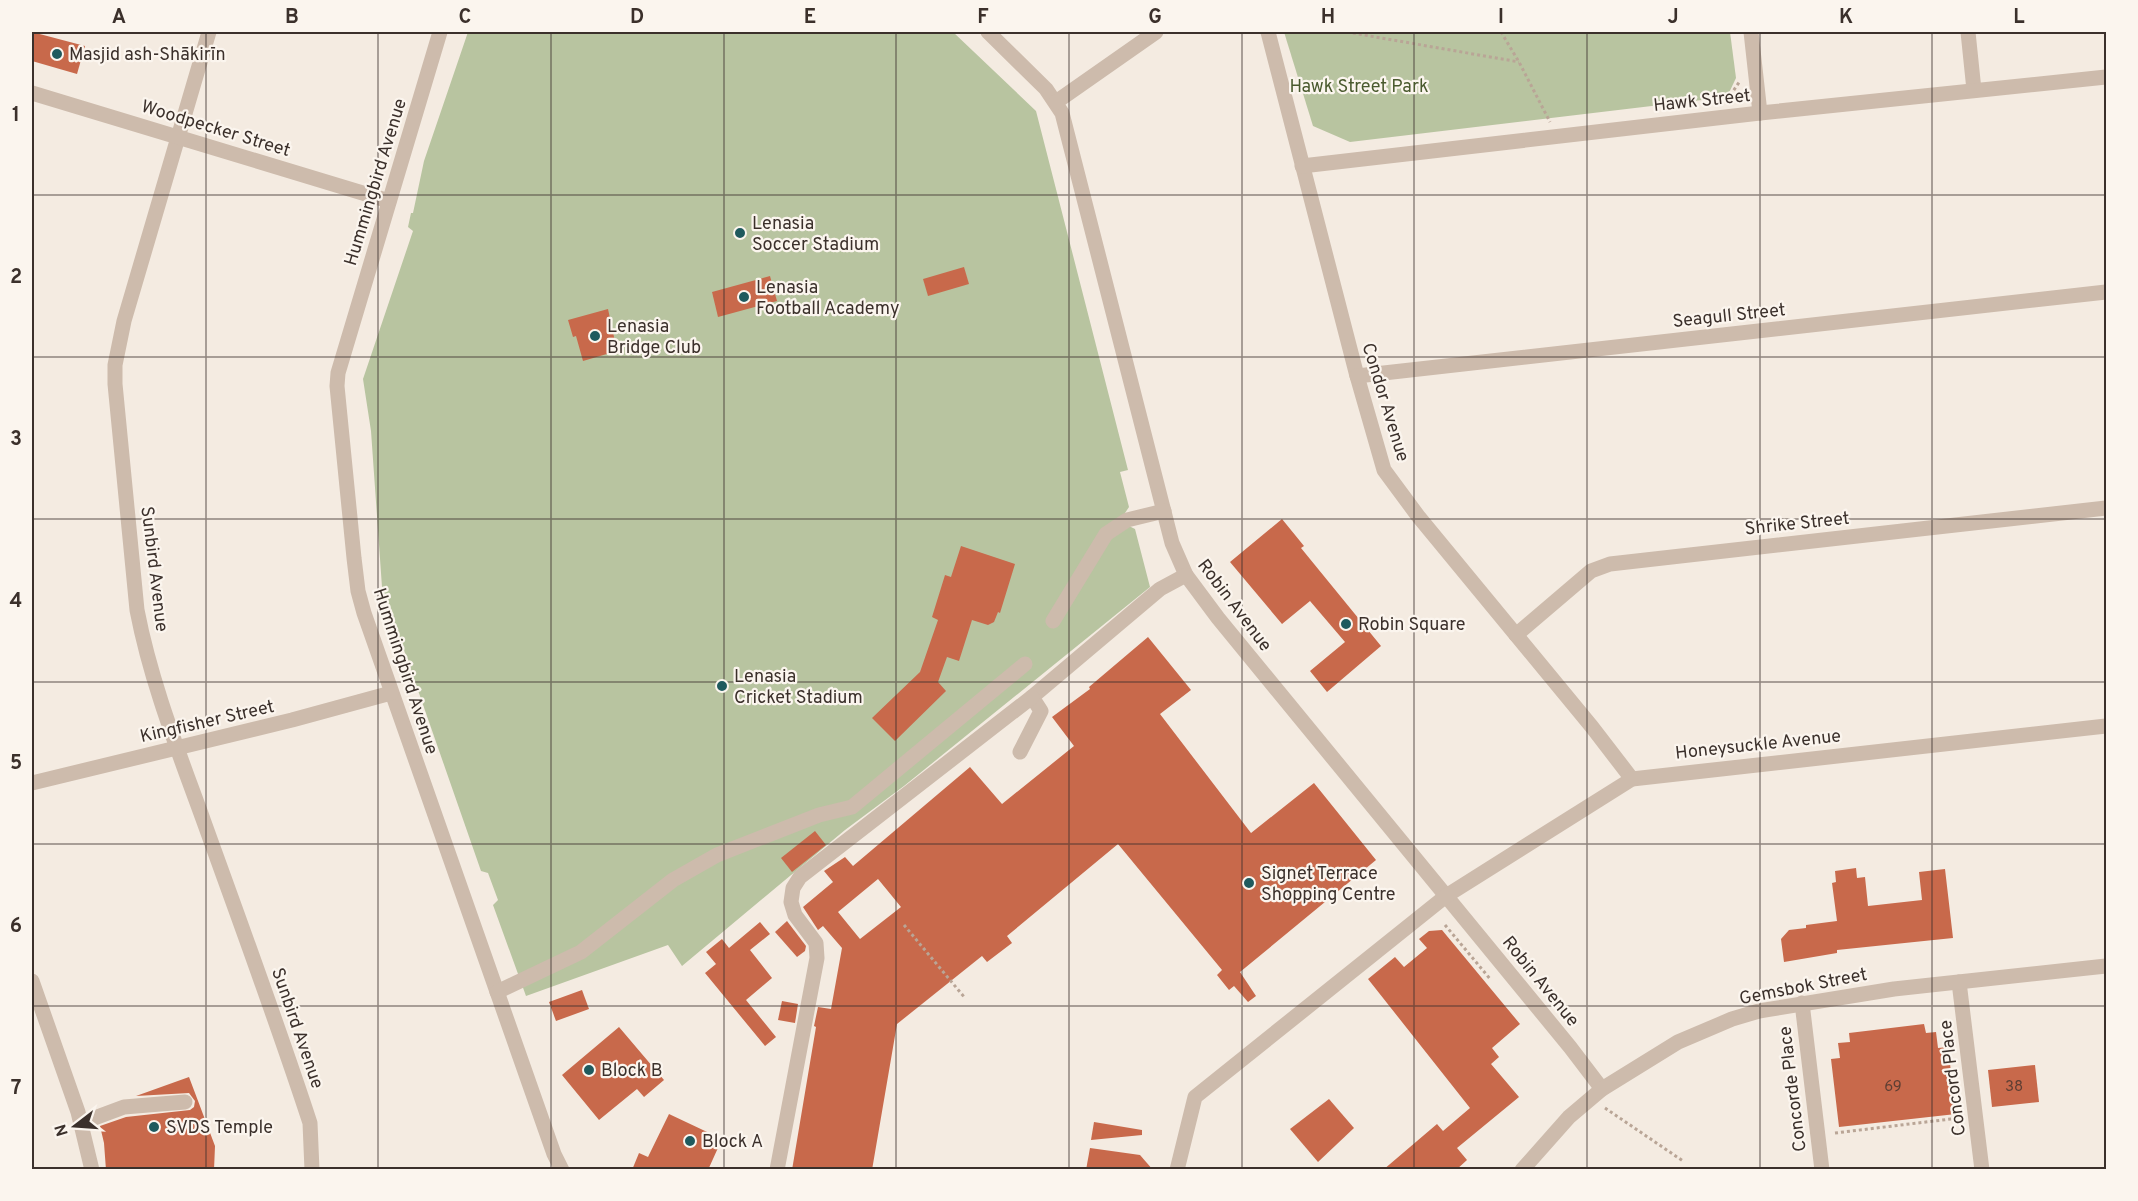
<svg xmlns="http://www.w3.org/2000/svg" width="2138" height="1201" viewBox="0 0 2138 1201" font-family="Overpass,sans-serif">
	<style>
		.green { fill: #b8c4a0 }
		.building { fill: #c8694b; fill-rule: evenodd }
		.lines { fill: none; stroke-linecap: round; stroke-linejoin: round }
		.path { stroke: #b9a596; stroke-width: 3; stroke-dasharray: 3 3; stroke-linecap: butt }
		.minor { stroke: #cdbbac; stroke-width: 15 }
		.grid { fill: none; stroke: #3b302b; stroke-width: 1.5; stroke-opacity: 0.55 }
		.poi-dot { fill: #1f5a5e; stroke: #fbf5ee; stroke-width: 2 }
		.labels { text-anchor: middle; stroke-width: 4.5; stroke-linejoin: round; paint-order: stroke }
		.number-label { font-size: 15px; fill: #5e3e33 }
		.poi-label { font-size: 18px; fill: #3b302b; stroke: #fbf5ee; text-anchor: start }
		.park-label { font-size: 18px; fill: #4a5a2e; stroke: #fbf5ee }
		.street-label { font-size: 18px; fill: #3b302b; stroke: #fbf5ee }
		.neatline { fill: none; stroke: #3b302b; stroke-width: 2 }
		.grid-label { font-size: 20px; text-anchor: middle; font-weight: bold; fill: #3b302b }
	</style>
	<rect width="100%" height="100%" fill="#f4ebe1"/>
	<g class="green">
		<path d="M468,32H953L1036,111L1128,470L1120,472L1129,507L1125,513L1129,526L1135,529L1150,587L904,786L845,830L682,966L668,945L526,996L493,905L498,900L488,873L481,871L382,587L371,431L363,379L413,231L408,227L411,213H413L424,161Z"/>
		<path d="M1284,32H1730L1736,78L1727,97L1350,142L1313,126Z"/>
	</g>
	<g class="building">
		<path d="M32,32L85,46L77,74L32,61Z"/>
		<path d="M964,267L969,284L928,296L923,279Z"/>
		<path d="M770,276L777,301L718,317L712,292Z"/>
		<path d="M608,309L617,351L583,361L576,336L573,337L568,320Z"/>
		<path d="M1282,519L1304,546L1301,548L1381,646L1327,692L1310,671L1345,642L1310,601L1282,624L1230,562Z"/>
		<path d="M961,546L1015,564L1000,613L998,612L994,622L988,625L972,620L959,661L947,657L938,682L946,691L895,741L872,718L920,672L938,620L932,617L945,575L951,577Z"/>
		<path d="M1148,637L1191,690L1160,714L1251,833L1314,783L1376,860L1240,972L1256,996L1248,1002L1234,986L1229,990L1217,975L1222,970L1118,844L1007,936L1012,943L987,962L982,956L897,1024L872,1170H792L816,1027L814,1026L818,1007L831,1009L842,948L823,926L818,930L803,907L833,882L824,871L845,857L853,866L970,767L1002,804L1074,746L1052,717L1090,689L1089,687ZM878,879L901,907L860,939L838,912Z"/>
		<path d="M815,831L826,845L792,872L781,858Z"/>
		<path d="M1856,868L1857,878L1865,877L1868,906L1922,900L1919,872L1945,869L1953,938L1837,950V953L1784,962L1781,939L1789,930L1806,928V925L1837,921L1832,883L1836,882L1835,871Z"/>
		<path d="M787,921L806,946L805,951L797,957L775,932Z"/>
		<path d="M760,922L770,934L750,950L772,978L746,1000L776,1037L765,1046L705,973L716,964L706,952L722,939L729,948Z"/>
		<path d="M1442,930L1520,1024L1492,1048L1499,1057L1491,1064L1519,1097L1457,1148L1467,1160L1456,1170H1383L1437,1124L1443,1131L1470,1108L1368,979L1395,957L1404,967L1427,948L1419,939L1429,931Z"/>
		<path d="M582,990L589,1009L556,1021L549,1002Z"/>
		<path d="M782,1001L798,1004L795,1023L778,1020Z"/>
		<path d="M1924,1024L1926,1033L1936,1032L1938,1048L1948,1047L1956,1114L1839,1127L1831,1059L1840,1058L1838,1043L1850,1042L1849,1033Z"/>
		<path d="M619,1027L664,1080L644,1097L637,1089L599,1120L562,1075Z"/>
		<path d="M2035,1065L2039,1102L1992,1107L1988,1070Z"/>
		<path d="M189,1077L215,1146L214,1170H106L104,1143L100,1126L126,1117L190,1110L194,1107L195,1101L189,1093L136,1096Z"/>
		<path d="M1329,1099L1354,1128L1318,1162L1290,1129Z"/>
		<path d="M669,1114L722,1139L708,1170H632L639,1153L648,1157Z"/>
		<path d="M1094,1122L1142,1130V1135L1091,1140Z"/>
		<path d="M1090,1148L1140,1155L1153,1170H1086Z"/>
	</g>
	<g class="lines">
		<g class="path">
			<path d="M1347,32L1519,62"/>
			<path d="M1501,32L1519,62L1550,122"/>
			<path d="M1727,100L1740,81"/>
			<path d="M904,925L965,998"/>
			<path d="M1445,925L1491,980"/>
			<path d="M1605,1108L1683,1161"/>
			<path d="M1835,1133L1959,1118"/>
		</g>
		<g class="minor">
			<path d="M209,32L124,321L115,365V384L137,610C151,683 179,753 204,822C240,922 277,1022 310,1123L312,1170"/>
			<path d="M440,32L338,373L337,386L354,558L358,591L364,613L554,1154L562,1170"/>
			<path d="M988,32L1046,89L1062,113L1172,543L1186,575L1218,618L1570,1047L1602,1089"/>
			<path d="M1268,32L1357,376L1384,470L1418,516L1592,727L1632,779"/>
			<path d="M1751,32L1760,113"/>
			<path d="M1968,32L1974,90"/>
			<path d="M32,93L389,201"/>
			<path d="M1056,102L1156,32"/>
			<path d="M1302,166L1760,113L2106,77"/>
			<path d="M1357,376L2106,292"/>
			<path d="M1053,621L1106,534L1127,520L1164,511"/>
			<path d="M1516,635L1591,571L1610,564L2106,508"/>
			<path d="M1020,752L1041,711L1032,697L1160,589L1186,575"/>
			<path d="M32,783L292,720L391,693"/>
			<path d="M32,981L78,1112L92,1170"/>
			<path d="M1959,982L1982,1170"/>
			<path d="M497,992L581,952L673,880L717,855L819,815L852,807L1025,664"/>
			<path d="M1802,1003L1822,1170"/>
			<path d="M81,1123L124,1107L185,1102"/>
			<path d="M777,1170L817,958L816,943L795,915L791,902L793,888L800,877L1032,697"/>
			<path d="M1177,1170L1195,1097L1446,896L1632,779L2106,726"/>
			<path d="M1522,1170L1569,1117L1602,1089L1678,1042L1732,1019L1759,1011L1894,989L2106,966"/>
		</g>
	</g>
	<path class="grid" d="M206,32V1170M378,32V1170M551,32V1170M724,32V1170M896,32V1170M1069,32V1170M1242,32V1170M1414,32V1170M1587,32V1170M1760,32V1170M1932,32V1170M32,195H2106M32,357H2106M32,519H2106M32,682H2106M32,844H2106M32,1006H2106"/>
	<g class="poi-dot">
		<circle cx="57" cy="54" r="6"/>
		<circle cx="740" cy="233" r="6"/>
		<circle cx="744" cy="297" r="6"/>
		<circle cx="595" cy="336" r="6"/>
		<circle cx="1346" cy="624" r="6"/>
		<circle cx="722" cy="686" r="6"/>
		<circle cx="1249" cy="883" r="6"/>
		<circle cx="589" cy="1070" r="6"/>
		<circle cx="154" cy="1127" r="6"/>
		<circle cx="690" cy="1141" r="6"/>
	</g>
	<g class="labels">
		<g class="number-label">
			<text x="1893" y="1091">69</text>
			<text x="2014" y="1091">38</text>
		</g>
		<g class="poi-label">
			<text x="69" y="60">Masjid ash-Shākirīn</text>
			<text x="752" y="229">Lenasia<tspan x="752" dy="21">Soccer Stadium</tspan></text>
			<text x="756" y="293">Lenasia<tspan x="756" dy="21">Football Academy</tspan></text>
			<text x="607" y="332">Lenasia<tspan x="607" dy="21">Bridge Club</tspan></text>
			<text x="1358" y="630">Robin Square</text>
			<text x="734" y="682">Lenasia<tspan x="734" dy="21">Cricket Stadium</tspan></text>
			<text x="1261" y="879">Signet Terrace<tspan x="1261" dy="21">Shopping Centre</tspan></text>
			<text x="601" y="1076">Block B</text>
			<text x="166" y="1133">SVDS Temple</text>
			<text x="702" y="1147">Block A</text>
		</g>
		<g class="park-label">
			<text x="1359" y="92">Hawk Street Park</text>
		</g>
		<g class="street-label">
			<text transform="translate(1702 100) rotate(-6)" y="6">Hawk Street</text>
			<text transform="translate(216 128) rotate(17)" y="6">Woodpecker Street</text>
			<text transform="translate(375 182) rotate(-73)" y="6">Hummingbird Avenue</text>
			<text transform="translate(1729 315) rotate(-6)" y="6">Seagull Street</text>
			<text transform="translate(1386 402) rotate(73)" y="6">Condor Avenue</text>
			<text transform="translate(1797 523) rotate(-6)" y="6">Shrike Street</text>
			<text transform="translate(155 569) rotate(83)" y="6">Sunbird Avenue</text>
			<text transform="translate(1235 605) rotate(53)" y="6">Robin Avenue</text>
			<text transform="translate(406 671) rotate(72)" y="6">Hummingbird Avenue</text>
			<text transform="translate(207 721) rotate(-13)" y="6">Kingfisher Street</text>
			<text transform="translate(1758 744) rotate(-6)" y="6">Honeysuckle Avenue</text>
			<text transform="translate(1541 981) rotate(51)" y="6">Robin Avenue</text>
			<text transform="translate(1803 986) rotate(-11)" y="6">Gemsbok Street</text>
			<text transform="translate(298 1028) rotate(71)" y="6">Sunbird Avenue</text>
			<text transform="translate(1952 1078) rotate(-97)" y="6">Concord Place</text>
			<text transform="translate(1792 1089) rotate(-97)" y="6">Concorde Place</text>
		</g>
	</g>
	<rect width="2138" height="1201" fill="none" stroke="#fbf5ee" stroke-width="66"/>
	<g transform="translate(75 1126) rotate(253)" stroke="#fbf5ee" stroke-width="4.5" paint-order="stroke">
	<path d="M0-4.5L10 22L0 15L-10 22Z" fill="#3b302b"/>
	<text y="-9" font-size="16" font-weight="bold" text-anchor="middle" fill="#3b302b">N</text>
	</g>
	<rect x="33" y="33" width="2072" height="1135" class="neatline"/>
	<g class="grid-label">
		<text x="119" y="23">A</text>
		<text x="292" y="23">B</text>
		<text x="465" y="23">C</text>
		<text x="637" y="23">D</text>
		<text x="810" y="23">E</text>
		<text x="983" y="23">F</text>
		<text x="1155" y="23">G</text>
		<text x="1328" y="23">H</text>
		<text x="1501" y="23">I</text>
		<text x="1673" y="23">J</text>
		<text x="1846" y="23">K</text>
		<text x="2019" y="23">L</text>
		<text x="16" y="121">1</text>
		<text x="16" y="283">2</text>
		<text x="16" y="445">3</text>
		<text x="16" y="607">4</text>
		<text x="16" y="769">5</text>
		<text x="16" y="932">6</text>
		<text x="16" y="1094">7</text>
	</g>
</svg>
